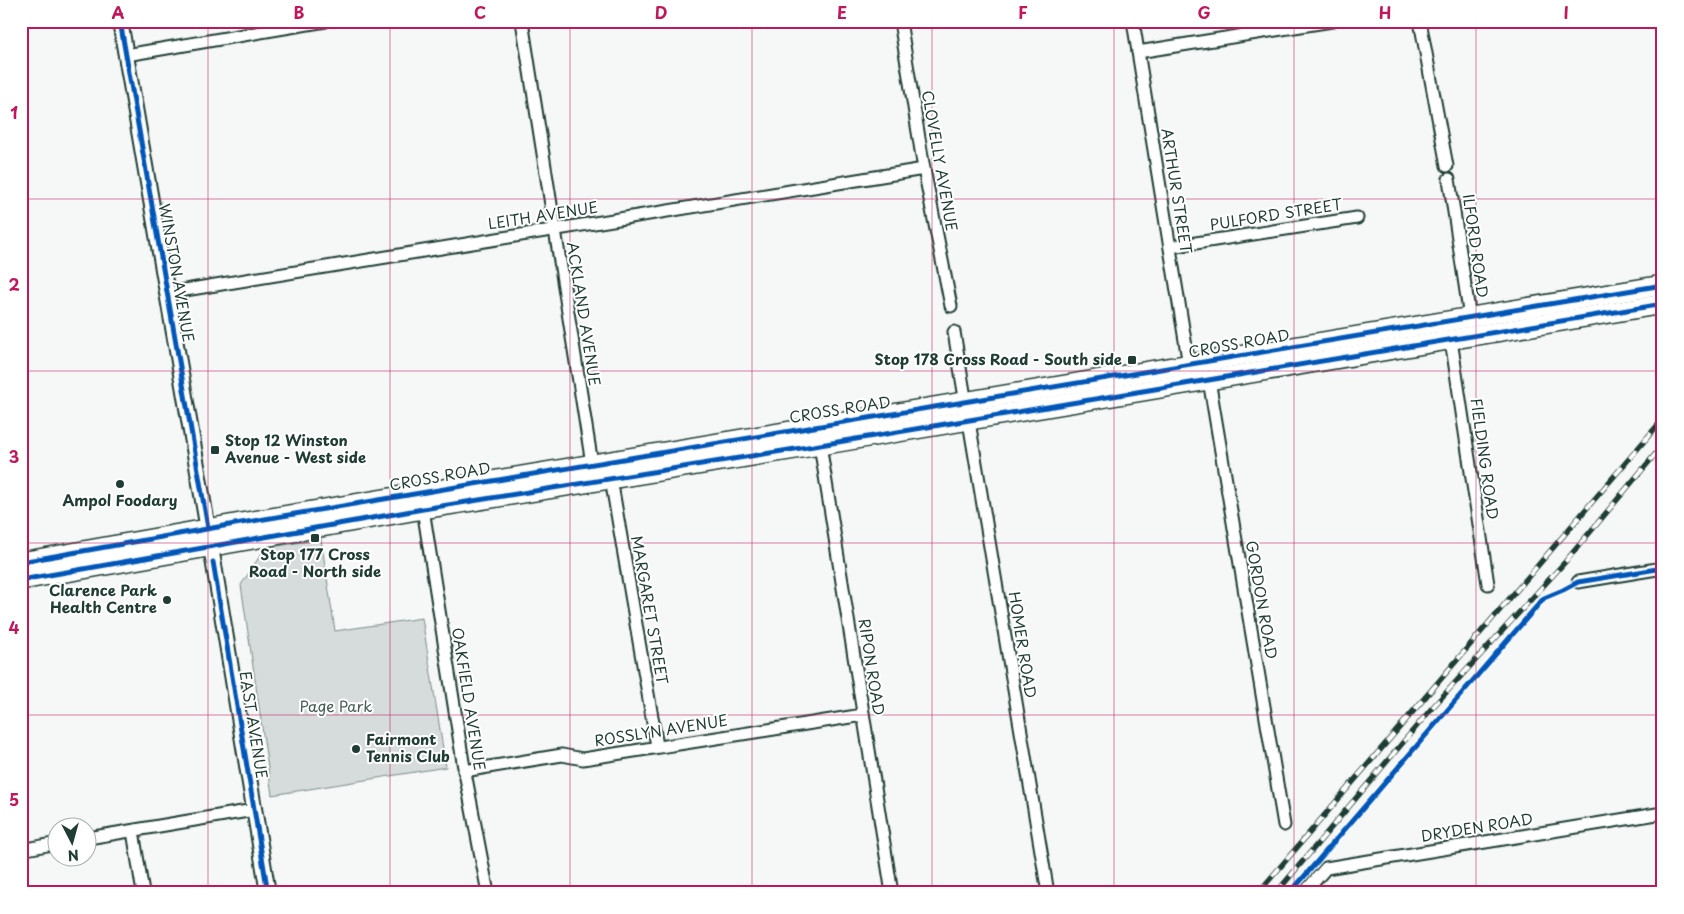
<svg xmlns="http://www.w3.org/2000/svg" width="1684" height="914" viewBox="0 0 1684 914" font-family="'Playpen Sans',sans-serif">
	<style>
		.green { fill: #d6dcdb; stroke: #7a8c88 }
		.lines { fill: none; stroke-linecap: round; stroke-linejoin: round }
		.minor-casing { stroke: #1f3d34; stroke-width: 15 }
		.tertiary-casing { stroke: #1f3d34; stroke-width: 18 }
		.trunk-casing { stroke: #1f3d34; stroke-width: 22 }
		.minor { stroke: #fff; stroke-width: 11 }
		.tertiary { stroke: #fff; stroke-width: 14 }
		.trunk { stroke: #fff; stroke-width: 19 }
		.rail-casing { stroke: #1f3d34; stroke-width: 5.5 }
		.rail { stroke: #fff; stroke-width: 4; stroke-dasharray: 11; stroke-linecap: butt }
		.cycleway-casing { stroke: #fff; stroke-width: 8 }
		.cycleway { stroke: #0057b8; stroke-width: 5 }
		.grid { fill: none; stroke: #c2185b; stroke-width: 1; stroke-opacity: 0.55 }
		.poi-dot { fill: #1f3d34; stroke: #fff; stroke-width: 2 }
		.labels { text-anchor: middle; stroke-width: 4; stroke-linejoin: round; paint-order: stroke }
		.street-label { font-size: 15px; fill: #1f3d34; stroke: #fff }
		.poi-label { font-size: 15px; font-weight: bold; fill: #1f3d34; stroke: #fff; text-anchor: end }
		.park-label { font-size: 15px; fill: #445d55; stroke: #fff }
		.neatline { fill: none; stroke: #c2185b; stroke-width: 2 }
		.grid-label { font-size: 16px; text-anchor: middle; font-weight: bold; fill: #c2185b }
	</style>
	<rect width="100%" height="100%" fill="#f6f7f7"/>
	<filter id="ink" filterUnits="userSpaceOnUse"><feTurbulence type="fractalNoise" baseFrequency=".02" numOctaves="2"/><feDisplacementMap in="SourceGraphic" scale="10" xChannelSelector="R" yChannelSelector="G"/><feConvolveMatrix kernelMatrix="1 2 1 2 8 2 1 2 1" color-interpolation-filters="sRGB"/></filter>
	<g filter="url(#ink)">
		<path class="green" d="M321,539L335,631L422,618L446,767L272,795L241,585L265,548Z"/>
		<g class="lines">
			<g class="minor-casing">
				<g id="minor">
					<path d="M522,21L592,464"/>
					<path d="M900,21L924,169L951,306"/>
					<path d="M1133,21L1189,365"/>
					<path d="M1420,21L1447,166"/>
					<path d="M1138,52L1332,21"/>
					<path d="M126,55L326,21"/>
					<path d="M1449,179L1470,318"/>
					<path d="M1170,247L1357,218"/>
					<path d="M167,293L924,169"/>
					<path d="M954,332L1048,893"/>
					<path d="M1451,340L1488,584"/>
					<path d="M1209,380L1284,825"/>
					<path d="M820,445L892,893"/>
					<path d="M611,479L657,746"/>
					<path d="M423,509L463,762L488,893"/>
					<path d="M1578,582L1663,568"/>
					<path d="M464,771L562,755L583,759L863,715"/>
					<path d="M133,831L143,893"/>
					<path d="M88,838L254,810"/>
					<path d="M21,850L58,843"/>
					<path d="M1304,893L1326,868L1663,813"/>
				</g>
			</g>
			<g class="tertiary-casing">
				<path id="tertiary" d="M120,21L211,547L268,893"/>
			</g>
			<g class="trunk-casing">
				<g id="trunk">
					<path d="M21,562L235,524L1663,285"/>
					<path d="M21,580L423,509L820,445L1663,304"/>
				</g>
			</g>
			<use href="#minor" class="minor"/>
			<use href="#tertiary" class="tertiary"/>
			<use href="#trunk" class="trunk"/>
			<g class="rail-casing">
				<g id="rail">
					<path d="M1258,893L1663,419"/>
					<path d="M1276,893L1432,708L1565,562L1663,445"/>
				</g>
			</g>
			<use href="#rail" class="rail"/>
			<g class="cycleway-casing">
				<g id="cycleway">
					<path d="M120,21L208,528"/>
					<path d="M21,562L235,524L1663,285"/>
					<path d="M213,562L268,893"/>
					<path d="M21,580L423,509L820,445L1663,304"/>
					<path d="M1290,893L1544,598L1563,590L1578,582L1663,568"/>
				</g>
			</g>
			<use href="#cycleway" class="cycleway"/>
		</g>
	</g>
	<path class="grid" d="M208,21V893M390,21V893M570,21V893M752,21V893M932,21V893M1114,21V893M1294,21V893M1476,21V893M21,199H1663M21,371H1663M21,543H1663M21,715H1663"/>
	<g class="poi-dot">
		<rect x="1127" y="355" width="10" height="10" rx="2.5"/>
		<rect x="210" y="445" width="10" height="10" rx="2.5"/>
		<circle cx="120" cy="484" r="5"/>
		<rect x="310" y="533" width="10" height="10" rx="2.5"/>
		<circle cx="167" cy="600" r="5"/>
		<circle cx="356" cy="749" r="5"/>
	</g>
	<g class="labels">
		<g class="street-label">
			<text transform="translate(939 161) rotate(80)" y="5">CLOVELLY AVENUE</text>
			<text transform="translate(1176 191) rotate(81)" y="5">ARTHUR STREET</text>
			<text transform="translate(1276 215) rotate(-9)" y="5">PULFORD STREET</text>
			<text transform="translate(543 216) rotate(-9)" y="5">LEITH AVENUE</text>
			<text transform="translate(1475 246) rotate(82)" y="5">ILFORD ROAD</text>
			<text transform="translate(176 273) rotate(80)" y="5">WINSTON AVENUE</text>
			<text transform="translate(583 314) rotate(81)" y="5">ACKLAND AVENUE</text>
			<text transform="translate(1239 344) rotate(-10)" y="5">CROSS ROAD</text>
			<text transform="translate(840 410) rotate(-9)" y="5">CROSS ROAD</text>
			<text transform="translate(1484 459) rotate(82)" y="5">FIELDING ROAD</text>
			<text transform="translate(440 477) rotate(-10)" y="5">CROSS ROAD</text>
			<text transform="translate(1261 600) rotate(80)" y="5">GORDON ROAD</text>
			<text transform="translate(649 610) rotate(80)" y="5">MARGARET STREET</text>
			<text transform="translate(1022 645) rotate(81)" y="5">HOMER ROAD</text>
			<text transform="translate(871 667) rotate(81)" y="5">RIPON ROAD</text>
			<text transform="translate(468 699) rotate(81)" y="5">OAKFIELD AVENUE</text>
			<text transform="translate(253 725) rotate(81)" y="5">EAST AVENUE</text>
			<text transform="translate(661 731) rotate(-9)" y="5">ROSSLYN AVENUE</text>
			<text transform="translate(1477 828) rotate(-9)" y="5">DRYDEN ROAD</text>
		</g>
		<g class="poi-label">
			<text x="1122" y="365">Stop 178 Cross Road - South side</text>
			<text x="225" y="446" text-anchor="start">Stop 12 Winston<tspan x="225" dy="17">Avenue - West side</tspan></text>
			<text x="120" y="506" text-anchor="middle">Ampol Foodary</text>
			<text x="315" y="560" text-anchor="middle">Stop 177 Cross<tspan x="315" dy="17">Road - North side</tspan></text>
			<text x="157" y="596">Clarence Park<tspan x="157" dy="17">Health Centre</tspan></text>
			<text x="366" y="745" text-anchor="start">Fairmont<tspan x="366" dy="17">Tennis Club</tspan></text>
		</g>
		<g class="park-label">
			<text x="336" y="712">Page Park</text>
		</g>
	</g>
	<rect width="1684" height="914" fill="none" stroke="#fff" stroke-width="55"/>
	<g transform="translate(72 842) rotate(174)"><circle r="24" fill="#ffffff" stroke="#a5b1ae"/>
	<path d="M0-4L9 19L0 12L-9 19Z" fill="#1f3d34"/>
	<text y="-8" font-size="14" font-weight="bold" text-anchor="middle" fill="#1f3d34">N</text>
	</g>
	<rect x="28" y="28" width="1628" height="858" class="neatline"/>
	<g class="grid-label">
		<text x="118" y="19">A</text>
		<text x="299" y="19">B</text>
		<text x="480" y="19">C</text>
		<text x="661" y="19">D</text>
		<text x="842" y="19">E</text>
		<text x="1023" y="19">F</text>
		<text x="1204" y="19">G</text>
		<text x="1385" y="19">H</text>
		<text x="1566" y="19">I</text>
		<text x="14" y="119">1</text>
		<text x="14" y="291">2</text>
		<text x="14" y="463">3</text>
		<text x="14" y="634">4</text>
		<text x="14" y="806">5</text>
	</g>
</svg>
